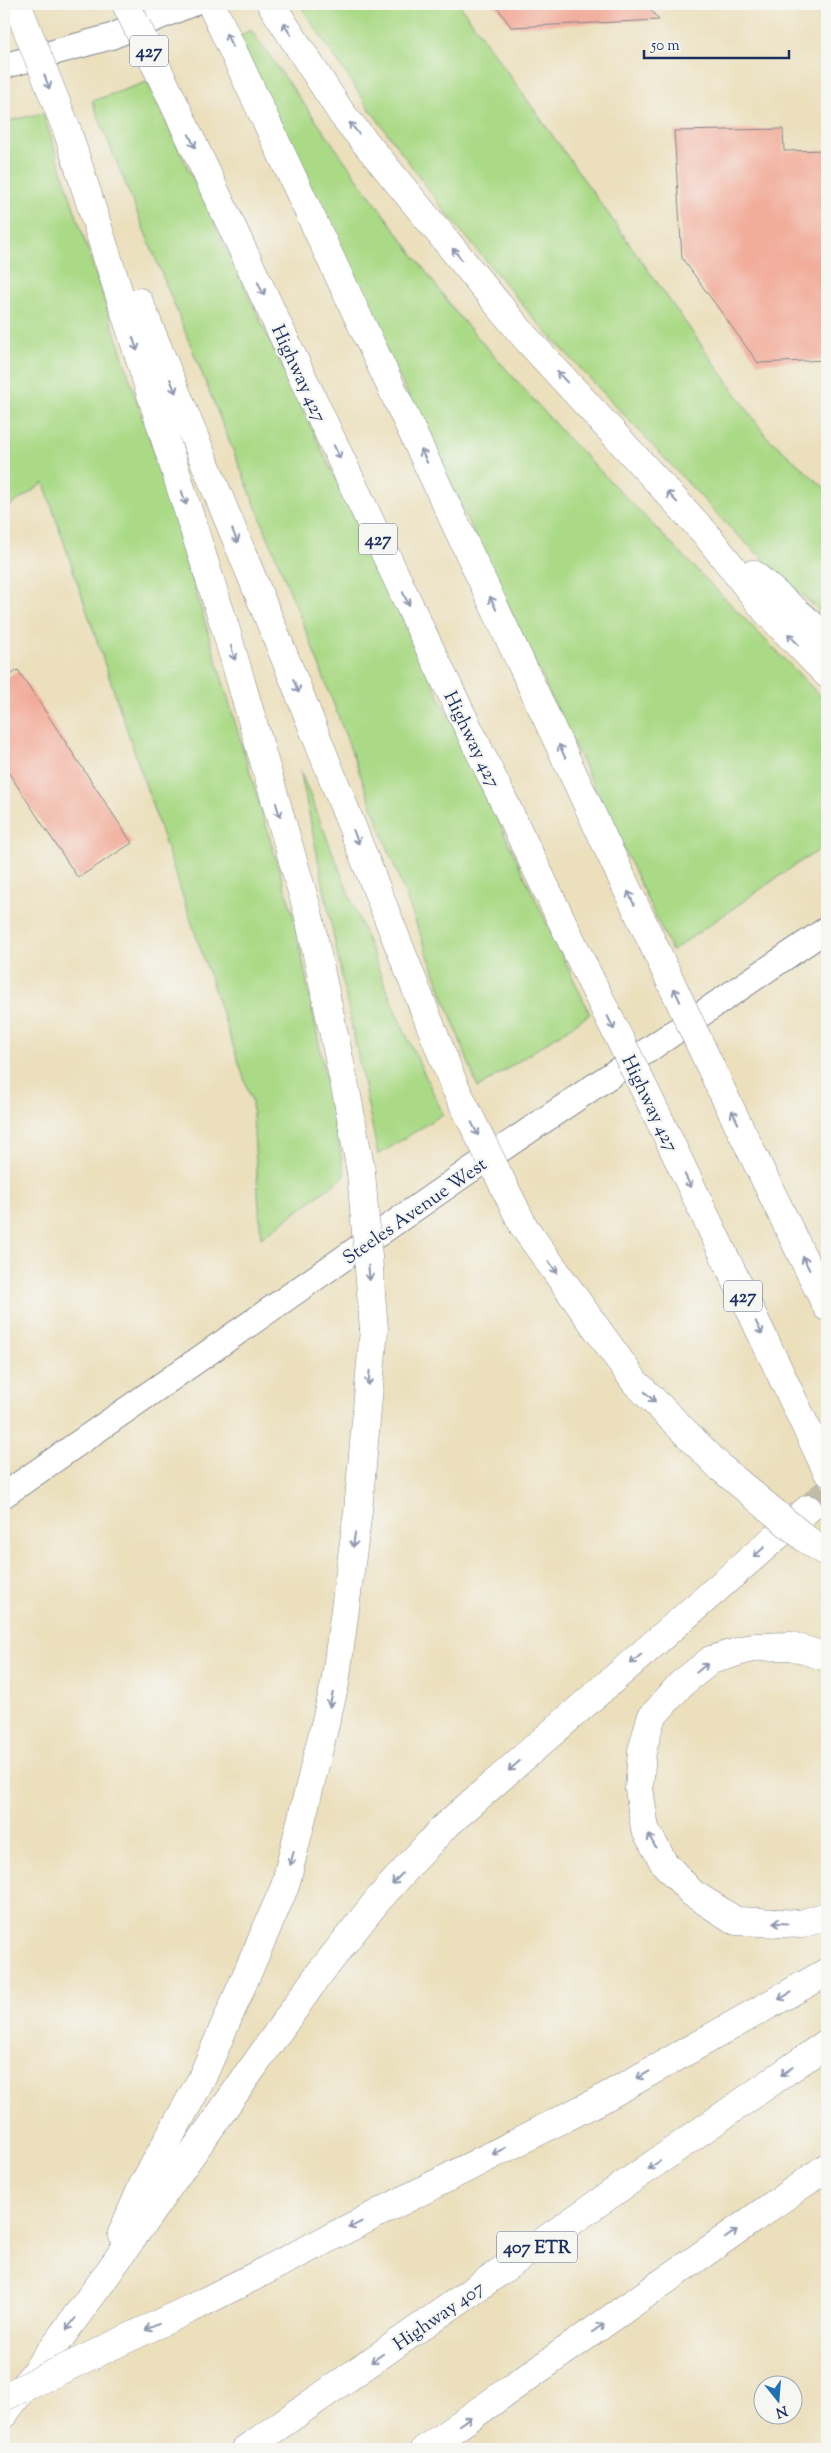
<svg xmlns="http://www.w3.org/2000/svg" width="831" height="2453" viewBox="0 0 831 2453" font-family="'Sorts Mill Goudy',serif">
	<style>
		.green { fill: #abda87; stroke: #638472 }
		.building { fill: #f2ac9a }
		.lines { fill: none; stroke-linecap: round; stroke-linejoin: round }
		.motorway-tunnel { stroke: #c1bca9; stroke-width: 28; stroke-dasharray: 28 14; stroke-linecap: butt }
		.secondary-casing { stroke: #83878d; stroke-width: 27 }
		.motorway-casing { stroke: #83878d; stroke-width: 29 }
		.secondary { stroke: #fff; stroke-width: 25 }
		.motorway { stroke: #fff; stroke-width: 28 }
		.motorway-bridge-casing { stroke: #83878d; stroke-width: 29; stroke-linecap: butt }
		.motorway-bridge { stroke: #fff; stroke-width: 28 }
		.oneway { stroke: #8d97ae }
		.labels { text-anchor: middle; stroke-width: 5; stroke-linejoin: round; paint-order: stroke }
		.shield { fill: #f6f6f2; stroke: #5d6b8a; stroke-width: 1 }
		.shield-label { font-size: 18px; font-weight: bold; fill: #1b2f5e }
		.street-label { font-size: 19px; fill: #1b2f5e; stroke: #f6f6f2 }
	</style>
	<rect width="100%" height="100%" fill="#f6f6f2"/>
	<filter id="ink" filterUnits="userSpaceOnUse"><feTurbulence type="fractalNoise" baseFrequency=".02" numOctaves="2"/><feDisplacementMap in="SourceGraphic" scale="10" xChannelSelector="R" yChannelSelector="G"/><feConvolveMatrix kernelMatrix="1 2 1 2 8 2 1 2 1" color-interpolation-filters="sRGB"/></filter>
	<filter id="wash" filterUnits="userSpaceOnUse"><feTurbulence type="fractalNoise" baseFrequency=".0096" numOctaves="4" result="noise"/><feDisplacementMap in="SourceGraphic" scale="20" xChannelSelector="R" yChannelSelector="G"/><feGaussianBlur stdDeviation="1.12" result="paint"/><feColorMatrix in="noise" values="0 0 0 0 0 0 0 0 0 0 0 0 0 0 0 0 0 1.4 0 .05"/><feComposite in="paint" operator="in"/></filter>
	<g filter="url(#wash)">
		<rect width="100%" height="100%" fill="#ebdfbc"/>
		<g class="green">
			<path d="M303,4H459L766,436L827,490V618L731,529L536,321L443,209L369,108L300,5Z"/>
			<path d="M251,30L357,178L457,314L564,434L827,703V846L801,861L672,951L238,37Z"/>
			<path d="M147,82L590,1014L478,1088L310,641L92,101Z"/>
			<path d="M43,113L156,459L295,922L345,1176L261,1238L252,1102L44,483L4,510V122Z"/>
			<path d="M300,770L396,1013L443,1114L378,1155Z"/>
		</g>
		<g id="blocks">
			<g class="building">
				<path d="M495,4H646L659,20L511,27Z"/>
				<path d="M783,129L784,151L827,150V360L758,363L682,258L674,131Z"/>
				<path d="M18,670L132,843L78,878L4,766V680Z"/>
			</g>
		</g>
	</g>
	<g filter="url(#ink)">
		<use href="#blocks" fill-opacity="0" stroke="#83878d" stroke-width="1"/>
		<g class="lines">
			<path class="motorway-tunnel" d="M808,1509L827,1492"/>
			<g class="secondary-casing">
				<g id="secondary">
					<path d="M4,66L110,37L191,4"/>
					<path d="M4,1495L463,1175L827,929"/>
				</g>
			</g>
			<g class="motorway-casing">
				<g id="motorway">
					<path d="M211,4L652,942"/>
					<path d="M271,4L342,114L524,336L705,533L767,612L827,674"/>
					<path d="M171,97L429,647L590,979"/>
					<path d="M67,130L225,627L308,912L347,1096L361,1172"/>
					<path d="M139,302L294,680L454,1085"/>
					<path d="M753,574L827,638"/>
					<path d="M720,1087L827,1307"/>
					<path d="M660,1121L827,1471"/>
					<path d="M524,1227L635,1382L721,1468"/>
					<path d="M827,1657L791,1646L754,1647L711,1660L681,1684L651,1718L642,1751L639,1789L645,1829L664,1863L692,1893L736,1921L801,1924L827,1916"/>
					<path d="M122,2233L143,2185L201,2080L285,1886L335,1684L358,1511L374,1329"/>
					<path d="M196,2306L602,2099L827,1972"/>
					<path d="M4,2414L100,2284L316,1978L377,1901L443,1828L808,1509"/>
					<path d="M246,2449L827,2043"/>
					<path d="M425,2449L827,2167"/>
				</g>
			</g>
			<use href="#secondary" class="secondary"/>
			<use href="#motorway" class="motorway"/>
			<g class="motorway-bridge-casing">
				<g id="motorway-bridge">
					<path d="M17,4L67,130"/>
					<path d="M126,4L171,97"/>
					<path d="M652,942L720,1087"/>
					<path d="M590,979L660,1121"/>
					<path d="M454,1085L524,1227"/>
					<path d="M361,1172L374,1329"/>
					<path d="M721,1468L806,1539L827,1553"/>
					<path d="M4,2397L196,2306"/>
				</g>
			</g>
			<use href="#motorway-bridge" class="motorway-bridge"/>
		</g>
		<defs><path id="oneway-shaft" d="M-6 0H5M1.5-3L5.5 0L1.5 3" fill="none" stroke-width="1.6" stroke-linecap="round" stroke-linejoin="round" transform="scale(1.25)"/></defs>
		<g class="oneway">
			<use href="#oneway-shaft" transform="translate(287 29) rotate(-122)"/>
			<use href="#oneway-shaft" transform="translate(229 40) rotate(-115)"/>
			<use href="#oneway-shaft" transform="translate(47 82) rotate(69)"/>
			<use href="#oneway-shaft" transform="translate(354 128) rotate(-129)"/>
			<use href="#oneway-shaft" transform="translate(192 141) rotate(65)"/>
			<use href="#oneway-shaft" transform="translate(457 254) rotate(-129)"/>
			<use href="#oneway-shaft" transform="translate(261 289) rotate(65)"/>
			<use href="#oneway-shaft" transform="translate(135 344) rotate(72)"/>
			<use href="#oneway-shaft" transform="translate(562 377) rotate(-133)"/>
			<use href="#oneway-shaft" transform="translate(173 386) rotate(68)"/>
			<use href="#oneway-shaft" transform="translate(337 452) rotate(65)"/>
			<use href="#oneway-shaft" transform="translate(424 456) rotate(-115)"/>
			<use href="#oneway-shaft" transform="translate(672 497) rotate(-133)"/>
			<use href="#oneway-shaft" transform="translate(184 498) rotate(72)"/>
			<use href="#oneway-shaft" transform="translate(235 536) rotate(68)"/>
			<use href="#oneway-shaft" transform="translate(406 599) rotate(65)"/>
			<use href="#oneway-shaft" transform="translate(493 603) rotate(-115)"/>
			<use href="#oneway-shaft" transform="translate(793 639) rotate(-134)"/>
			<use href="#oneway-shaft" transform="translate(233 653) rotate(74)"/>
			<use href="#oneway-shaft" transform="translate(296 686) rotate(68)"/>
			<use href="#oneway-shaft" transform="translate(562 751) rotate(-115)"/>
			<use href="#oneway-shaft" transform="translate(278 810) rotate(74)"/>
			<use href="#oneway-shaft" transform="translate(356 837) rotate(69)"/>
			<use href="#oneway-shaft" transform="translate(631 898) rotate(-115)"/>
			<use href="#oneway-shaft" transform="translate(677 995) rotate(-115)"/>
			<use href="#oneway-shaft" transform="translate(611 1023) rotate(64)"/>
			<use href="#oneway-shaft" transform="translate(735 1117) rotate(-116)"/>
			<use href="#oneway-shaft" transform="translate(475 1129) rotate(64)"/>
			<use href="#oneway-shaft" transform="translate(688 1181) rotate(64)"/>
			<use href="#oneway-shaft" transform="translate(806 1263) rotate(-116)"/>
			<use href="#oneway-shaft" transform="translate(553 1267) rotate(54)"/>
			<use href="#oneway-shaft" transform="translate(369 1273) rotate(85)"/>
			<use href="#oneway-shaft" transform="translate(759 1328) rotate(64)"/>
			<use href="#oneway-shaft" transform="translate(369 1378) rotate(95)"/>
			<use href="#oneway-shaft" transform="translate(650 1397) rotate(45)"/>
			<use href="#oneway-shaft" transform="translate(354 1540) rotate(98)"/>
			<use href="#oneway-shaft" transform="translate(759 1552) rotate(139)"/>
			<use href="#oneway-shaft" transform="translate(636 1659) rotate(139)"/>
			<use href="#oneway-shaft" transform="translate(702 1668) rotate(-39)"/>
			<use href="#oneway-shaft" transform="translate(331 1700) rotate(104)"/>
			<use href="#oneway-shaft" transform="translate(514 1766) rotate(139)"/>
			<use href="#oneway-shaft" transform="translate(652 1841) rotate(-119)"/>
			<use href="#oneway-shaft" transform="translate(292 1858) rotate(104)"/>
			<use href="#oneway-shaft" transform="translate(397 1879) rotate(133)"/>
			<use href="#oneway-shaft" transform="translate(780 1923) rotate(-177)"/>
			<use href="#oneway-shaft" transform="translate(785 1996) rotate(151)"/>
			<use href="#oneway-shaft" transform="translate(787 2071) rotate(145)"/>
			<use href="#oneway-shaft" transform="translate(643 2075) rotate(151)"/>
			<use href="#oneway-shaft" transform="translate(499 2151) rotate(153)"/>
			<use href="#oneway-shaft" transform="translate(654 2165) rotate(145)"/>
			<use href="#oneway-shaft" transform="translate(355 2225) rotate(153)"/>
			<use href="#oneway-shaft" transform="translate(731 2234) rotate(-35)"/>
			<use href="#oneway-shaft" transform="translate(71 2324) rotate(127)"/>
			<use href="#oneway-shaft" transform="translate(152 2327) rotate(155)"/>
			<use href="#oneway-shaft" transform="translate(598 2328) rotate(-35)"/>
			<use href="#oneway-shaft" transform="translate(377 2358) rotate(145)"/>
			<use href="#oneway-shaft" transform="translate(465 2421) rotate(-35)"/>
		</g>
	</g>
	<g class="labels">
		<g class="shield">
			<rect x="130" y="35.5" width="38" height="31" rx="4"/>
			<rect x="359" y="523.5" width="38" height="31" rx="4"/>
			<rect x="724" y="1280.5" width="38" height="31" rx="4"/>
			<rect x="497" y="2231.5" width="80" height="31" rx="4"/>
		</g>
		<g class="shield-label">
			<text x="149" y="57">427</text>
			<text x="378" y="545">427</text>
			<text x="743" y="1302">427</text>
			<text x="537" y="2253">407 ETR</text>
		</g>
		<g class="street-label">
			<text transform="translate(300 373) rotate(65)" y="7">Highway 427</text>
			<text transform="translate(473 739) rotate(64)" y="7">Highway 427</text>
			<text transform="translate(651 1103) rotate(64)" y="7">Highway 427</text>
			<text transform="translate(414 1210) rotate(-35)" y="7">Steeles Avenue West</text>
			<text transform="translate(438 2315) rotate(-35)" y="7">Highway 407</text>
		</g>
	</g>
	<rect width="831" height="2453" fill="none" stroke="#f6f6f2" stroke-width="20"/>
	<g transform="translate(778 2400) rotate(163)"><circle r="24" fill="#f6f6f2" stroke="#9ea6b7"/>
	<path d="M0-4L9 19L0 12L-9 19Z" fill="#1f6fb2"/>
	<text y="-8" font-size="14" font-weight="bold" text-anchor="middle" fill="#1b2f5e">N</text>
	</g>
	<path d="M644 50v8h145v-8" fill="none" stroke="#1b2f5e" stroke-width="2.5"/>
	<text x="651" y="50" font-size="15" fill="#1b2f5e" stroke="#f6f6f2" stroke-width="4" paint-order="stroke">50 m</text>
</svg>
